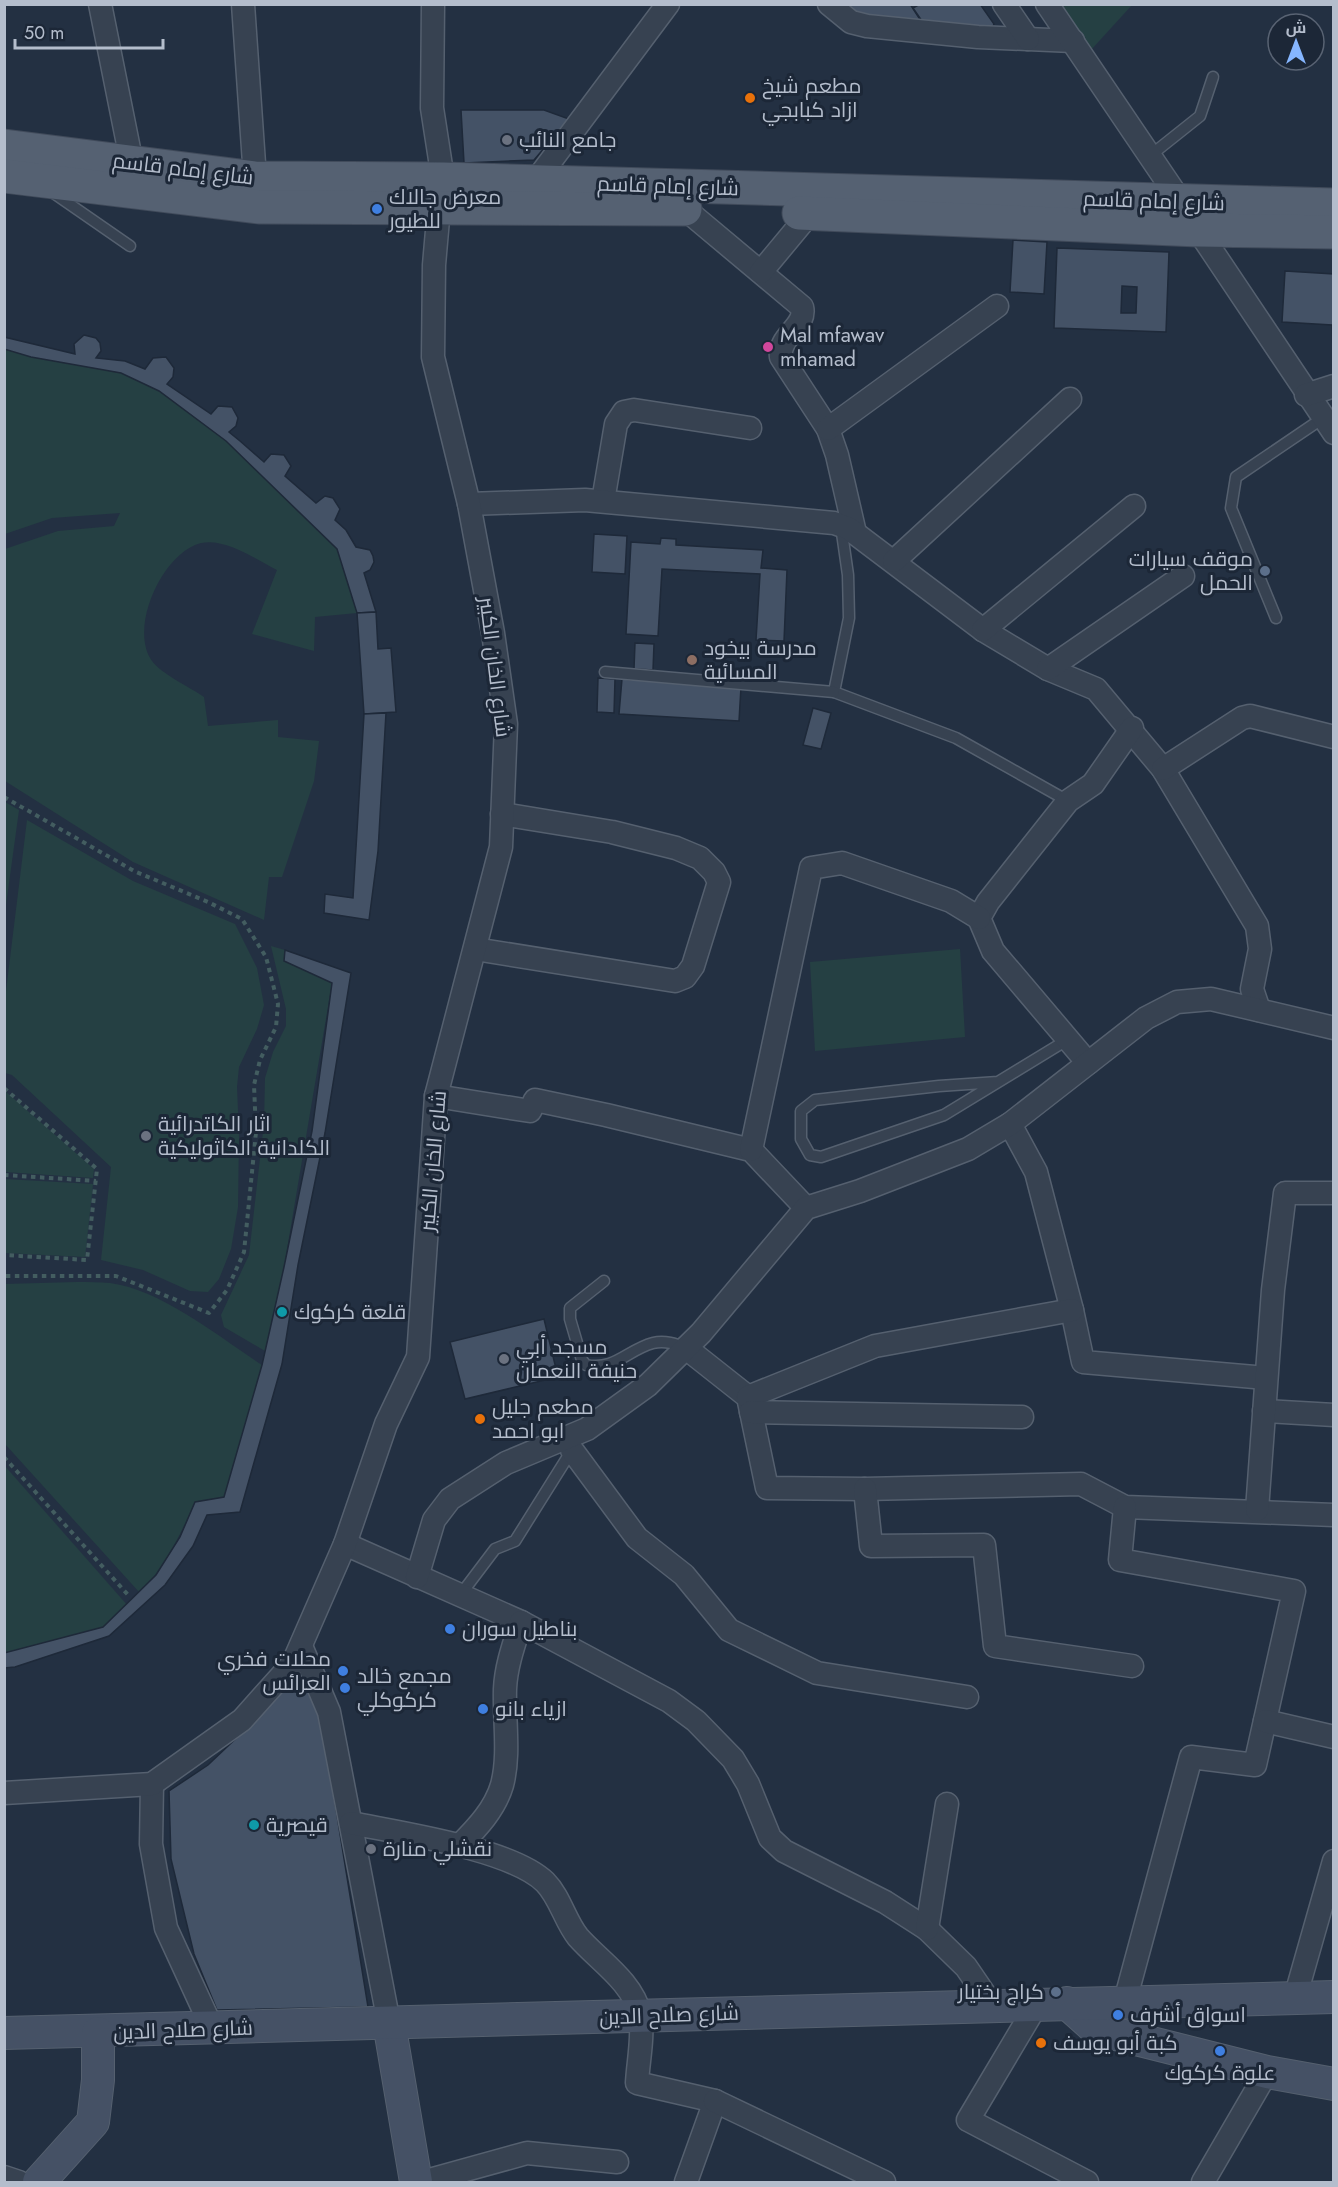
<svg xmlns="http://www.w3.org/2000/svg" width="1338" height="2187" viewBox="0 0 1338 2187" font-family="Jost,Cairo,sans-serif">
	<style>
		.green { fill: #254043 }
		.building { fill: #445266; stroke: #1e2939; stroke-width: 1.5; fill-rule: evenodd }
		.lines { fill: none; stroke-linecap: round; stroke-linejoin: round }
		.lane-casing { stroke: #55606f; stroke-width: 13 }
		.street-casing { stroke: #55606f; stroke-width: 25 }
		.secondary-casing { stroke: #55606f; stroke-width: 34 }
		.primary-casing { stroke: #414b5b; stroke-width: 35 }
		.path { stroke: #435d60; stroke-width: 4; stroke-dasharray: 4.5 4.5; stroke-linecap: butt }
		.lane { stroke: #374251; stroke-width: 10 }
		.street { stroke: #374251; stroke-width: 22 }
		.secondary { stroke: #455165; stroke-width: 32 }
		.primary { stroke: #556172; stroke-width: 33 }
		.food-dot { fill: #e8710a; stroke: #1c2737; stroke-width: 2 }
		.worship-dot { fill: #6b7280; stroke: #1c2737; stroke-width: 2 }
		.shop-dot { fill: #3f7fe0; stroke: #1c2737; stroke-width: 2 }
		.hotel-dot { fill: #d1479c; stroke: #1c2737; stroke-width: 2 }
		.service-dot { fill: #5c6f8a; stroke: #1c2737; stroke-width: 2 }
		.education-dot { fill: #8d6e63; stroke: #1c2737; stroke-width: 2 }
		.culture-dot { fill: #0f9aa8; stroke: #1c2737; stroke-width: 2 }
		.labels { text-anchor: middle; stroke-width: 6; stroke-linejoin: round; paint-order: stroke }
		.poi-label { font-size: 21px; fill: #b4bdcc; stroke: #1c2737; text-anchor: start }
		.street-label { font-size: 21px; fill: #b4bdcc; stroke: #1c2737 }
	</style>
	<rect width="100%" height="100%" fill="#233042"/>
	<g class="green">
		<path d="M1062,5H1132L1091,50Z"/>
		<path d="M5,349L31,357L121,373L159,391L226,441L337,549L357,613L315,617L314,651L252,634L277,570C255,559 226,538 201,543C163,552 128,628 152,661C160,673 191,688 204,697L208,726L278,720V737L319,741L314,781L282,877H269L264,920L133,862L5,781V549L58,531L114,526L120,513L52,518L5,534Z"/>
		<path d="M5,802L19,810L5,912Z"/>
		<path d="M27,820L133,881L235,924L257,968L264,1005L257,1029L239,1067L237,1087L239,1135L238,1207L231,1249L219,1279L208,1292L190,1291L143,1270L101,1260L111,1167L12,1075L5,1073V999Z"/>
		<path d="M271,946L285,950L284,961L332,983L284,1267L265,1351L224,1327L221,1315L249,1255L264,1123L265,1078L273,1052L286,1026V1009Z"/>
		<path d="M960,949L965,1037L815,1051L810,962Z"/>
		<path d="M5,1091L94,1169L93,1178L5,1172Z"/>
		<path d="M5,1179L93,1184L85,1257L5,1253Z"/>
		<path d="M77,1282C88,1282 99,1282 110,1283C162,1290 219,1337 262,1365L224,1497L195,1502C180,1536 165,1566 140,1593L5,1444L4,1284Z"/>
		<path d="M4,1465L128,1606L103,1627L5,1653Z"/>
	</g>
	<g class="building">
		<path d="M840,4H910L923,24L850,15Z"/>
		<path d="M920,4H980L994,24L991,31L924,24L913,8Z"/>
		<path d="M461,110H544L569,119L534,160L464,163Z"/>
		<path d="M1013,240L1047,242L1044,294L1010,292Z"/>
		<path d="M1057,248L1169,252L1166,332L1054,328ZM1122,286L1137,287L1136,313H1121Z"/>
		<path d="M1285,271L1334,274V375L1332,325L1282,322Z"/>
		<path d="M84,335L96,338L100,343L101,351L96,358L125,361L145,369L153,358L166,357L174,368L173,377L167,384L211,414L218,406L232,407L238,418L236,426L229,432L240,441L264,462L271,454L284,455L291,466L285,476L316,503L325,496L333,498L340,509L335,520L346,530L356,547L370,550L373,556L374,562L370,570L364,573L376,612L357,613L337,549L226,441L159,391L121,373L31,357L4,349V337L75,354L74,344Z"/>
		<path d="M594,534L627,536L625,574L592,572Z"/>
		<path d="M661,538L676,539V545L763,550L761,568L787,570L784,641L756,640L760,574L662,569L658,636L626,634L631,542L660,544Z"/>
		<path d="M376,612L378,649L391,648L396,712L364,714L357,613Z"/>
		<path d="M635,643L654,644L653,670L634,669Z"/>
		<path d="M598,678L615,679L614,713L597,712Z"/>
		<path d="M622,679L741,687L739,721L619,714Z"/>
		<path d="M813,708L831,713L821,749L803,745Z"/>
		<path d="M386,713L378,851L369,920L324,913L325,894L353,898L364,714Z"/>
		<path d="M285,950L351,973L325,1133L298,1265L282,1364L240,1512L207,1515L193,1546L165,1585L109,1636L15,1667L4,1668V1653L103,1627L156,1575L180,1537L195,1502L224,1497L262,1365L284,1267L312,1131L332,983L284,961Z"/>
		<path d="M544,1319L558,1377L465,1399L450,1342Z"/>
		<path d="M297,1671L319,1704L368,2007L217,2010L194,1954L171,1859L169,1791L208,1765L247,1728Z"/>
	</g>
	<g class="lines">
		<g class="lane-casing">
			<g id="lane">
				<path d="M1151,155L1200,116L1213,77"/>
				<path d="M52,192L130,246"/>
				<path d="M841,526L848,575L849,618L834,692L956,738L1068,801"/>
				<path d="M1276,618L1231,508L1236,477L1323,418"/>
				<path d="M605,672L834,692"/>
				<path d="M998,1082L939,1086L815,1100L801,1111V1139L810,1155L821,1157L944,1115L1067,1040"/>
				<path d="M604,1281L570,1308V1319L582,1360L586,1365C615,1371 627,1350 653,1343C665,1340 676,1344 686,1348"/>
				<path d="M461,1594L495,1549L515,1541L572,1450"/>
			</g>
		</g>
		<g class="street-casing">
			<g id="street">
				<path d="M100,4L132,164"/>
				<path d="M243,4L255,178"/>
				<path d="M433,4L432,108L443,179"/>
				<path d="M829,4L851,22L867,26L978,37L1073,41"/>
				<path d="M1004,4L1028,39"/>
				<path d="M1047,4L1181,202"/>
				<path d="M535,182L668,4"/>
				<path d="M685,209L802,307C807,327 778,336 781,357L828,429L837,455L855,533"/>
				<path d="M1198,230L1334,433"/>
				<path d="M761,272L810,213"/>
				<path d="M1306,395L1334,386"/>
				<path d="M828,429L997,306"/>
				<path d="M603,501L616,424L624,412L634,410L750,428"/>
				<path d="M469,504L585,500L834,523L848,528L983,630L1048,669L1096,689L1163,769L1257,926L1260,949L1252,989L1259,1010"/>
				<path d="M894,561L1070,399"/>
				<path d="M983,630L1134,506"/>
				<path d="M1048,669L1183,576"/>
				<path d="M1163,769L1242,718L1250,716L1334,737"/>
				<path d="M475,949L675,981L685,977L693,966L719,882L714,872L700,858L676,848L612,832L502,814"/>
				<path d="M1088,1063L993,951L979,918L988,902L1068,801L1093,784L1132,728"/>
				<path d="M436,1096L530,1111L535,1100L606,1115L751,1150L806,1208"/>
				<path d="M1010,1124L1036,1172L1072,1310L1083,1362L1266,1378"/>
				<path d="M751,1150L811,868L842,863L951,901L979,918"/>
				<path d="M686,1348L748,1397L767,1488L865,1489L1081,1484L1125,1507L1334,1515"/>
				<path d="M748,1397L875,1346L1072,1310"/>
				<path d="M1264,1411L1334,1415"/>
				<path d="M751,1412L1022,1417"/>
				<path d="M572,1450L637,1538L684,1575L729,1630L817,1673L967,1697"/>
				<path d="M865,1489L871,1546L984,1545L995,1646L1132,1666"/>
				<path d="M1125,1507L1120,1560L1294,1591L1255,1765L1191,1757L1125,2001"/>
				<path d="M1257,1510L1273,1290L1285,1193H1334"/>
				<path d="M345,1544L521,1622L669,1701L696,1721L733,1759L748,1784L770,1838L784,1851L885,1902L927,1929L966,1967L992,2005"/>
				<path d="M417,1577L434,1520L450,1499L506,1463L587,1429L648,1385L701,1333L806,1208L860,1191L968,1149L1010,1124L1146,1018L1177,1002L1211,999L1334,1028"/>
				<path d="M301,1646L329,1712L389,2023"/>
				<path d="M1265,1721L1334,1737"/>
				<path d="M152,1784L151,1844L166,1928L212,2028"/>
				<path d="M4,1793L152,1784L242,1720L293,1663L345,1544L386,1424L418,1357L436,1096L501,847L506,724L493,633L469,504L433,357L434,265L439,208"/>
				<path d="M351,1823C400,1833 511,1849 545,1882C560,1897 565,1921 578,1937C599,1961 632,1981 640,2014C644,2035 638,2062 637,2083L715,2101L686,2182"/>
				<path d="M460,1845C477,1828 495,1809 502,1785C510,1755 504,1721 505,1689C506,1666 514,1644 521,1622"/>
				<path d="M927,1929L947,1804"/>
				<path d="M1295,1998L1334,1861"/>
				<path d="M1037,2004L968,2120L1087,2182"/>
				<path d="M715,2101L884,2182"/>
				<path d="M4,2177L19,2182"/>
				<path d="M422,2182L527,2153L617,2162"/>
				<path d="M1203,2182L1267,2072"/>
			</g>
		</g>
		<g class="secondary-casing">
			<g id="secondary">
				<path d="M1067,2003L1096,2029L1267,2072L1334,2084"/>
				<path d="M389,2023L416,2182"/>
				<path d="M4,2033L1334,1997"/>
				<path d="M39,2182L93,2122L98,2080V2033"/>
			</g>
		</g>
		<g class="primary-casing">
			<g id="primary">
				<path d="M4,146L255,178L443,179L1334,205"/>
				<path d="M4,176L259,207L685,209"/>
				<path d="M799,213L1198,230L1334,232"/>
			</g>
		</g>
		<g class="path">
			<path d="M4,797L134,871L208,902L242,919L266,957L278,1004L276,1027L260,1060L254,1085L256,1132L244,1252L227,1290L209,1313L116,1276H4"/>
			<path d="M4,1088L97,1169L87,1260L4,1255"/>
			<path d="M4,1175L96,1181"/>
			<path d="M4,1457L129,1596"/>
		</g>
		<use href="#lane" class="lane"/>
		<use href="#street" class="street"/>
		<use href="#secondary" class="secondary"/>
		<use href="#primary" class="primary"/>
	</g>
	<g class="food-dot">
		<circle cx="750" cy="98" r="6"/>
		<circle cx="480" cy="1419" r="6"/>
		<circle cx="1041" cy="2043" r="6"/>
	</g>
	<g class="worship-dot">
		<circle cx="507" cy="140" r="6"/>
		<circle cx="146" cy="1136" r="6"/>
		<circle cx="504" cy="1359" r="6"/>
		<circle cx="371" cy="1849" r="6"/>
	</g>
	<g class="shop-dot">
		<circle cx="377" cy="209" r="6"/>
		<circle cx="450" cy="1629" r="6"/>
		<circle cx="343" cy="1671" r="6"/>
		<circle cx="345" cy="1688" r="6"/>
		<circle cx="483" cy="1709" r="6"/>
		<circle cx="1118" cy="2015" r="6"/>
		<circle cx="1220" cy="2051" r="6"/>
	</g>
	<circle class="hotel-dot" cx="768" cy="347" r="6"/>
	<g class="service-dot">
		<circle cx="1265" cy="571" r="6"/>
		<circle cx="1056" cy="1992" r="6"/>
	</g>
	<circle class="education-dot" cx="692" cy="660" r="6"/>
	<g class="culture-dot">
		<circle cx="282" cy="1312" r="6"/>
		<circle cx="254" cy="1825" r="6"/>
	</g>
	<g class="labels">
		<g class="poi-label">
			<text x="762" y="93">مطعم شيخ<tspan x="762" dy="24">ازاد كبابجي</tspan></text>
			<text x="519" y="147">جامع النائب</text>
			<text x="389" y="204">معرض جالاك<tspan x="389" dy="24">للطيور</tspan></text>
			<text x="780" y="342">Mal mfawav<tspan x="780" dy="24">mhamad</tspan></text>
			<text x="1253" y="566" text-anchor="end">موقف سيارات<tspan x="1253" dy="24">الحمل</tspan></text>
			<text x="704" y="655">مدرسة بيخود<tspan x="704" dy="24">المسائية</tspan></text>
			<text x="158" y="1131">اثار الكاتدرائية<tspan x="158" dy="24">الكلدانية الكاثوليكية</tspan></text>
			<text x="294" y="1319">قلعة كركوك</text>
			<text x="516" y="1354">مسجد أبي<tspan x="516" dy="24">حنيفة النعمان</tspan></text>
			<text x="492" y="1414">مطعم جليل<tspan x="492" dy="24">ابو احمد</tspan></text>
			<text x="462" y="1636">بناطيل سوران</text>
			<text x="331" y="1666" text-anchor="end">محلات فخري<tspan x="331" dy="24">العرائس</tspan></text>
			<text x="357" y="1683">مجمع خالد<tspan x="357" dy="24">كركوكلي</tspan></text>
			<text x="495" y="1716">ازياء بانو</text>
			<text x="266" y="1832">قيصرية</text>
			<text x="383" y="1856">نقشلي منارة</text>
			<text x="1044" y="1999" text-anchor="end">كراج بختيار</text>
			<text x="1130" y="2022">اسواق أشرف</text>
			<text x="1053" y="2050">كبة أبو يوسف</text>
			<text x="1220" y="2080" text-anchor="middle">علوة كركوك</text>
		</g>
		<g class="street-label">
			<text transform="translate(183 169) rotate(7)" y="7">شارع إمام قاسم</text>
			<text transform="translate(668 186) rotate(2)" y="7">شارع إمام قاسم</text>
			<text transform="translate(1154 201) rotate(2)" y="7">شارع إمام قاسم</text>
			<text transform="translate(495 667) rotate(83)" y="7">شارع الخان الكبير</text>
			<text transform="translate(433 1161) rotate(-85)" y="7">شارع الخان الكبير</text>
			<text transform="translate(669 2015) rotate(-2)" y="7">شارع صلاح الدين</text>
			<text transform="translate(183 2030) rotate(-2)" y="7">شارع صلاح الدين</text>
		</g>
	</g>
	<rect width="1338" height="2187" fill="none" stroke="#b4bdcc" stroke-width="12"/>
	<g transform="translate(1296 42)"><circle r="28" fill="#1c2737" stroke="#596373" stroke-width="1.5"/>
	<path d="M0-4.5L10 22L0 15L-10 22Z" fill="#86b6ff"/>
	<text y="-9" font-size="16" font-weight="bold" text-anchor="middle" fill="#b4bdcc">ش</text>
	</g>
	<path d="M15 39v9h148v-9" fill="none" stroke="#b4bdcc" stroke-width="3"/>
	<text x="24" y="39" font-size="18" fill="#b4bdcc" stroke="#1c2737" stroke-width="4.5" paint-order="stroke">50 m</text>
</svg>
